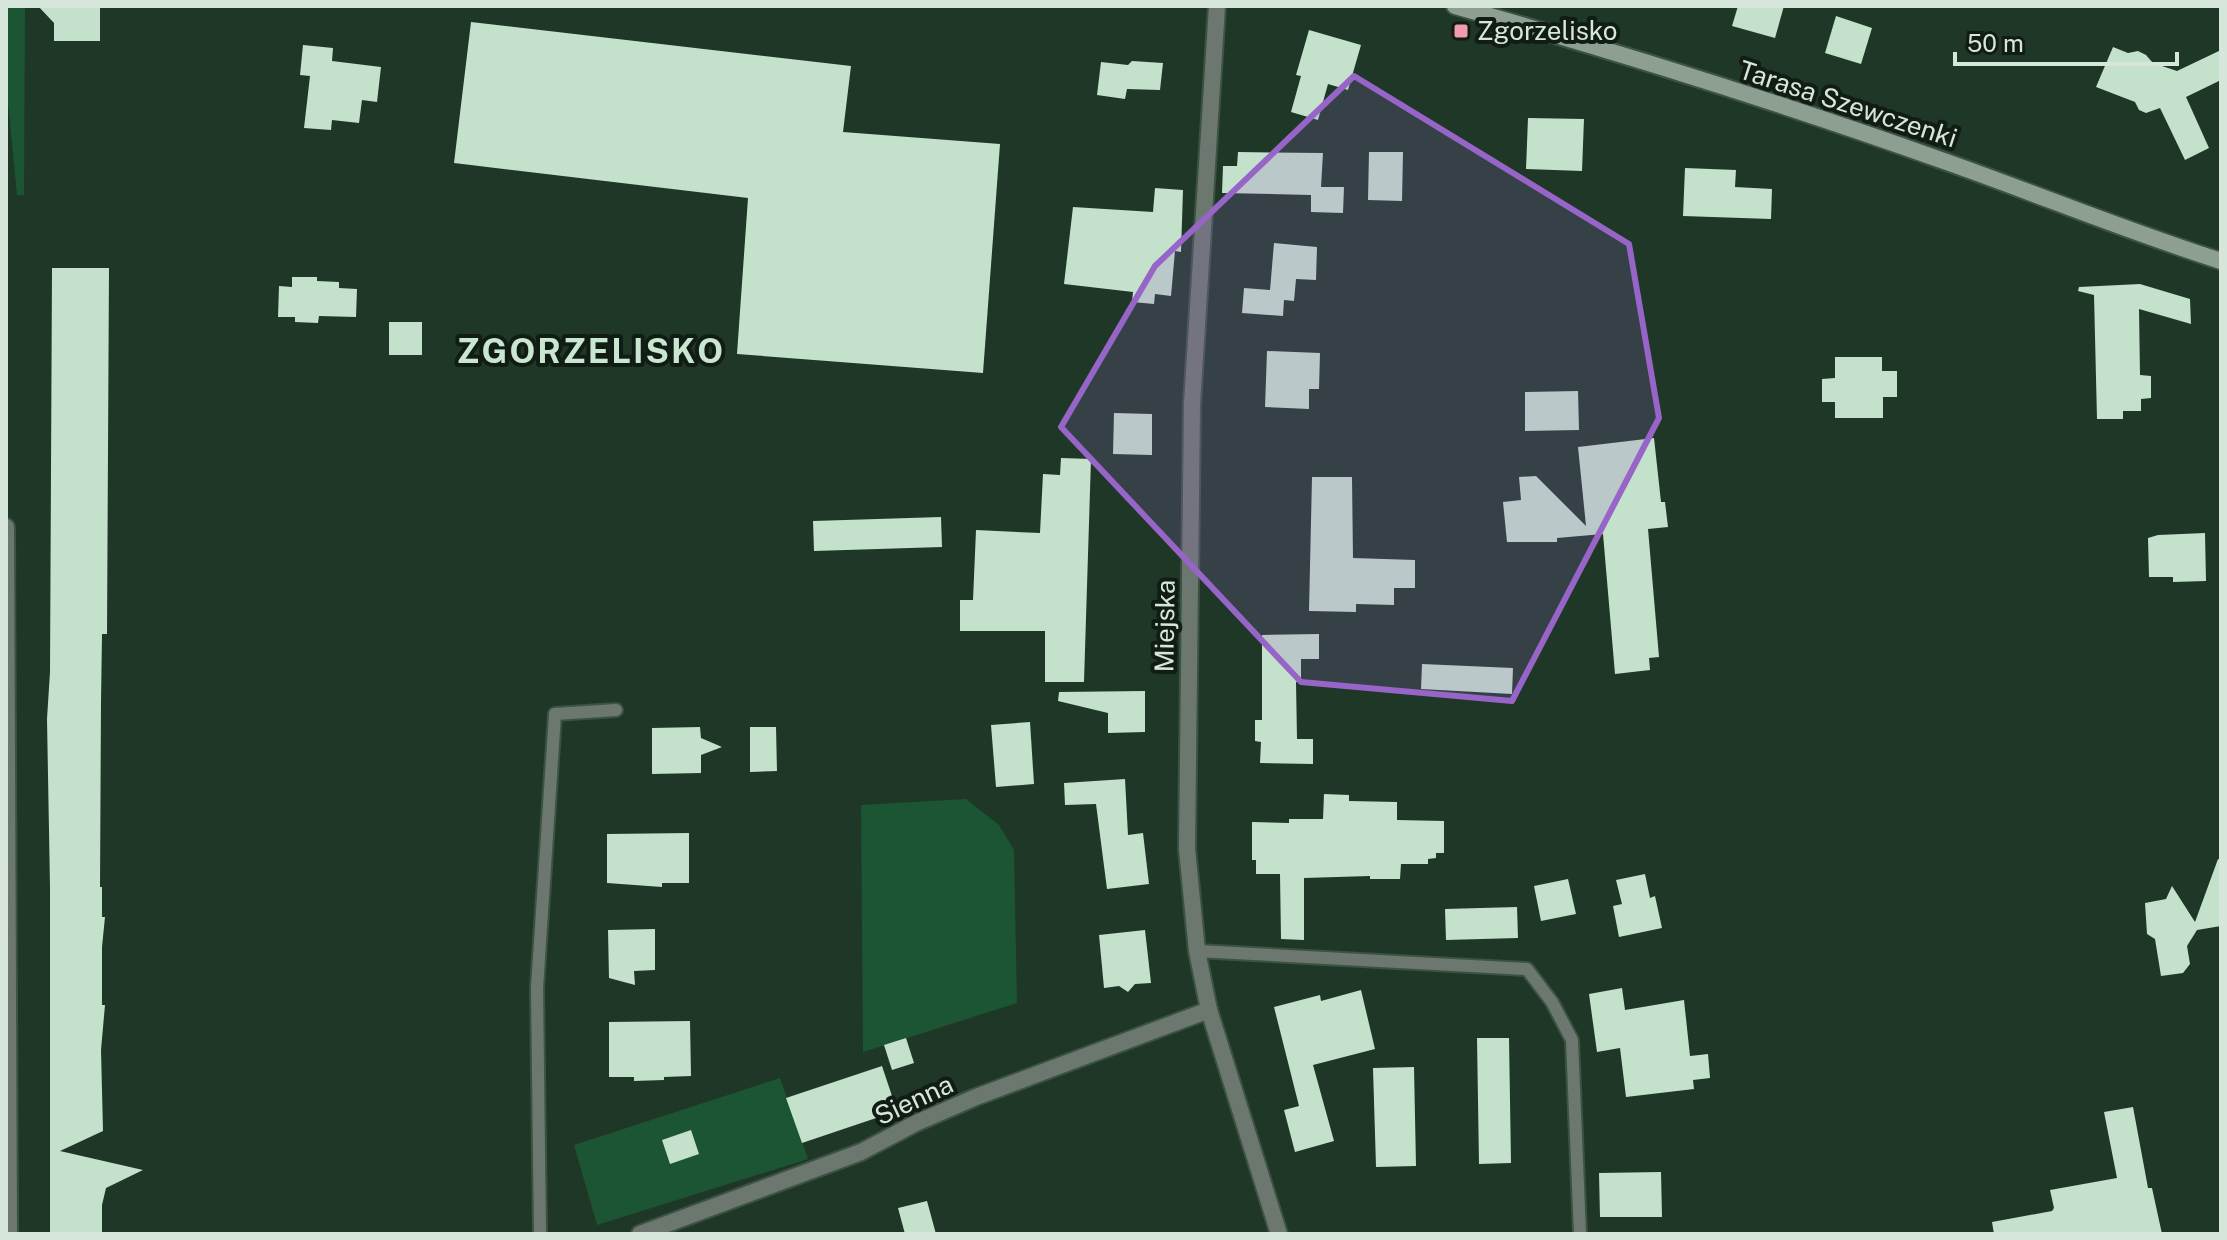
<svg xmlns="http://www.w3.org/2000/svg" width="2227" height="1240" viewBox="0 0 2227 1240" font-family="'Public Sans',sans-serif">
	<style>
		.green { fill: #1c5533 }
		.building { fill: #c3e1cb }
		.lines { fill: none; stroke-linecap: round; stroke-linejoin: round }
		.lane-casing { stroke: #3c5344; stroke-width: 16 }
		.street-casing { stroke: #3c5344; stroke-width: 20 }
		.secondary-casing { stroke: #3c5344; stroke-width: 20 }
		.lane { stroke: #6c786f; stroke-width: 12 }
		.street { stroke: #6c786f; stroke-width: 16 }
		.secondary { stroke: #8d9f91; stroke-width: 16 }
		.marked { fill: #9764c7; fill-opacity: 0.2; stroke: #9764c7; stroke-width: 6; stroke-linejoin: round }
		.poi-dot { fill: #f29ab0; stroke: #111c14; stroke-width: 3 }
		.labels { text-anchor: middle; stroke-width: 8; stroke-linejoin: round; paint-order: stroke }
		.poi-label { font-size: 26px; fill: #d7e6db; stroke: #111c14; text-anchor: start }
		.street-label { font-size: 26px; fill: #d7e6db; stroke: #111c14 }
		.district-label { font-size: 34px; font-weight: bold; letter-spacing: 2px; fill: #c8e6d0; stroke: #111c14 }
	</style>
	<rect width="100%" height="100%" fill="#1f3727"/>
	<g class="green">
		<path d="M6,6H25L24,195H17L6,82Z"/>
		<path d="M966,799L999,825L1014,850L1017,1003L863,1052L861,805Z"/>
		<path d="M780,1078L808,1159L597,1225L574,1145Z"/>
	</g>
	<g class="building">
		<path d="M38,6H100V41H54V23Z"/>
		<path d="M1738,6H1784L1775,38L1732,26Z"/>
		<path d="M1836,16L1872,28L1861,64L1825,53Z"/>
		<path d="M471,22L851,66L843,132L1000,144L983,373L737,354L748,198L454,163Z"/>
		<path d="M1309,30L1361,45L1348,90L1328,84L1318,120L1291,112L1301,76L1296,75Z"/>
		<path d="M303,45L333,48L332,61L381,67L377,102L362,100L359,123L332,120L331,130L304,128L310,76L300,75Z"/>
		<path d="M2113,47L2128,53L2138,51L2146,55L2153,63L2177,71L2221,50V80L2186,97L2209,148L2185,160L2160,108L2146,113L2139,110L2135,102L2096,87Z"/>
		<path d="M1132,61L1163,63L1160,90L1127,89L1125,99L1097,95L1101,62L1128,65Z"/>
		<path d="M1528,118L1584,119L1582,171L1526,169Z"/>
		<path d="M1238,152L1323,153L1321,187H1344L1343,213L1311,212V195L1222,193L1223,166H1237Z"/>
		<path d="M1369,152H1403L1402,201L1368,200Z"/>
		<path d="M1685,168L1736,170L1735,187L1772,189L1771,219L1683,216Z"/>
		<path d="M1155,188L1183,190L1181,252L1175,251L1171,296L1155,294L1154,304L1132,302L1133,292L1064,284L1073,207L1153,212Z"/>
		<path d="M1274,243L1317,247L1316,280L1296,279L1294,301L1284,300L1283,316L1242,313L1244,288L1270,290Z"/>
		<path d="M52,268H109L107,634H102L101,702L100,887H102V917H105L102,947V1005H105L101,1050L103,1131L60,1151L143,1170L106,1188L102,1205V1234H50V887L47,719L50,672Z"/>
		<path d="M292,277H317V281L339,282V288L357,289L356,317L319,316L318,323L295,322V317H278L279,286L292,287Z"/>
		<path d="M2140,284L2190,299L2191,324L2139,309L2140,375L2151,376V398L2141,399V411H2123V419H2097L2094,295L2078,291L2079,287Z"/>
		<rect x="389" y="322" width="33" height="33"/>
		<path d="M1267,351L1320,353L1319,389H1309V409L1265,407Z"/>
		<path d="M1835,357H1882V371H1897V397H1883V418H1835V402H1822V379L1835,378Z"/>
		<path d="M1578,391L1579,430L1525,431V392Z"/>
		<path d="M1114,413L1152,414V455L1113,454Z"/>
		<path d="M1654,438L1661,502H1665L1668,527L1648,529L1659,657L1649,658L1650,670L1615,674L1603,534L1557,538V542H1507L1503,502L1521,500L1519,477L1536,476L1586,526L1578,447Z"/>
		<path d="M1061,458L1091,459L1084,682H1045V631H960V600H973L976,530L1040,533L1043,474L1060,475Z"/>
		<path d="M1312,477H1352L1353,558L1415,560V588H1394V605L1356,604V612L1309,611Z"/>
		<path d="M941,517L942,547L814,551L813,521Z"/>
		<path d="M2205,533L2206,581L2173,582V577H2149L2148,538L2158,535Z"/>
		<path d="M1319,634V659H1301V682H1296L1297,739H1313V764L1260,763L1261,742L1255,741V720H1262V635Z"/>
		<path d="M1422,664L1513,668L1512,694L1421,689Z"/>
		<path d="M1145,691V732L1108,733V713L1058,701L1059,692Z"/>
		<path d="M1030,722L1034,784L996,787L991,725Z"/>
		<path d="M700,727L701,738L722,747L701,755V773L652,774V728Z"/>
		<path d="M750,727H776L777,771L750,772Z"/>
		<path d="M1125,779L1128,835L1143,833L1149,884L1107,889L1096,804L1065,805L1064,783Z"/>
		<path d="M1324,794L1349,795V801L1397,802V820L1444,821V853H1436V858L1428,859V864H1401L1400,879H1370V876L1304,878V940L1281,939L1280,874H1256V860H1252V822L1289,823V819H1323Z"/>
		<path d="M689,833V883H662V887L607,883V834Z"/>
		<path d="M2218,859L2221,860V926L2197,930L2187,946L2190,964L2183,973L2161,976L2155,939L2147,934L2145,903L2166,899L2172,886L2195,922Z"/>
		<path d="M1645,874L1650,898L1655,896L1662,928L1619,937L1613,906L1622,904L1616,880Z"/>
		<path d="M1568,879L1576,914L1541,921L1534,886Z"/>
		<path d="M1517,907L1518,938L1446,940L1445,909Z"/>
		<path d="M655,929V970L634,971L635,985L609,978L608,930Z"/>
		<path d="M1145,930L1151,983L1135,984L1128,992L1119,986L1104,988L1099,935Z"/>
		<path d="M1622,988L1625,1010L1684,1000L1690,1056L1708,1054L1710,1078L1693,1080L1694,1089L1626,1097L1620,1048L1597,1052L1589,994Z"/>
		<path d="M1361,990L1375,1049L1313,1065L1334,1141L1295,1152L1284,1110L1299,1106L1274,1007L1320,995L1321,1001Z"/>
		<path d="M690,1021L691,1076L664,1077V1080L634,1081V1077H609V1022Z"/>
		<path d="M906,1038L914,1063L892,1070L884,1045Z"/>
		<path d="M1477,1038H1509L1511,1163L1479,1164Z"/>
		<path d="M882,1066L895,1105L889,1106L891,1113L802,1143L786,1098Z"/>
		<path d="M1414,1067L1416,1166L1376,1167L1373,1068Z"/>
		<path d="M2133,1107L2148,1188H2152L2162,1234H1994L1992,1222L2052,1211L2054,1208L2050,1190L2117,1178L2104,1112Z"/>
		<path d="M691,1130L699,1154L670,1164L662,1140Z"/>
		<path d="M1661,1172L1662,1217H1600L1599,1173Z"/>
		<path d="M927,1201L936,1234H905L898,1208Z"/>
	</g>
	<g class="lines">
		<g class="lane-casing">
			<g id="lane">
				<path d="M1197,951L1527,969L1552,1002L1572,1040L1580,1234"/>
				<path d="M540,1234L537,988L555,714L616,710"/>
			</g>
		</g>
		<g class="street-casing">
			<g id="street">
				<path d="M1217,6L1192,404L1187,849L1197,951L1209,1010L1279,1234"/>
				<path d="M6,527L9,1234"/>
				<path d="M640,1234L861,1152L916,1123L976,1097L1209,1010"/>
			</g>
		</g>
		<g class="secondary-casing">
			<path id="secondary" d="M1455,6C1618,52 1781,103 1941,160C2035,193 2126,231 2221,261"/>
		</g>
		<use href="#lane" class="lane"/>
		<use href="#street" class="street"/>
		<use href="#secondary" class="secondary"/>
	</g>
	<path class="marked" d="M1354,76L1629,244L1659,418L1512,701L1301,682L1061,427L1155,266Z"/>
	<rect class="poi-dot" x="1453" y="23" width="16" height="16" rx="4"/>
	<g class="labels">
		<g class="poi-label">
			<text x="1477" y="40">Zgorzelisko</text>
		</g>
		<g class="street-label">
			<text transform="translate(1848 104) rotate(18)" y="9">Tarasa Szewczenki</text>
			<text transform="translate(1165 626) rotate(-89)" y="9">Miejska</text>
			<text transform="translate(914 1100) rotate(-25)" y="9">Sienna</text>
		</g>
		<g class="district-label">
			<text x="591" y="363">ZGORZELISKO</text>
		</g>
	</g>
	<rect width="2227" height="1240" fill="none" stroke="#d7e6db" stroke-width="16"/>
	<path d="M1955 52v12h222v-12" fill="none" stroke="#d7e6db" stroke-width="4"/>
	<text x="1967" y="52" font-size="24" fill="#d7e6db" stroke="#111c14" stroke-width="6" paint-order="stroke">50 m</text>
</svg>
